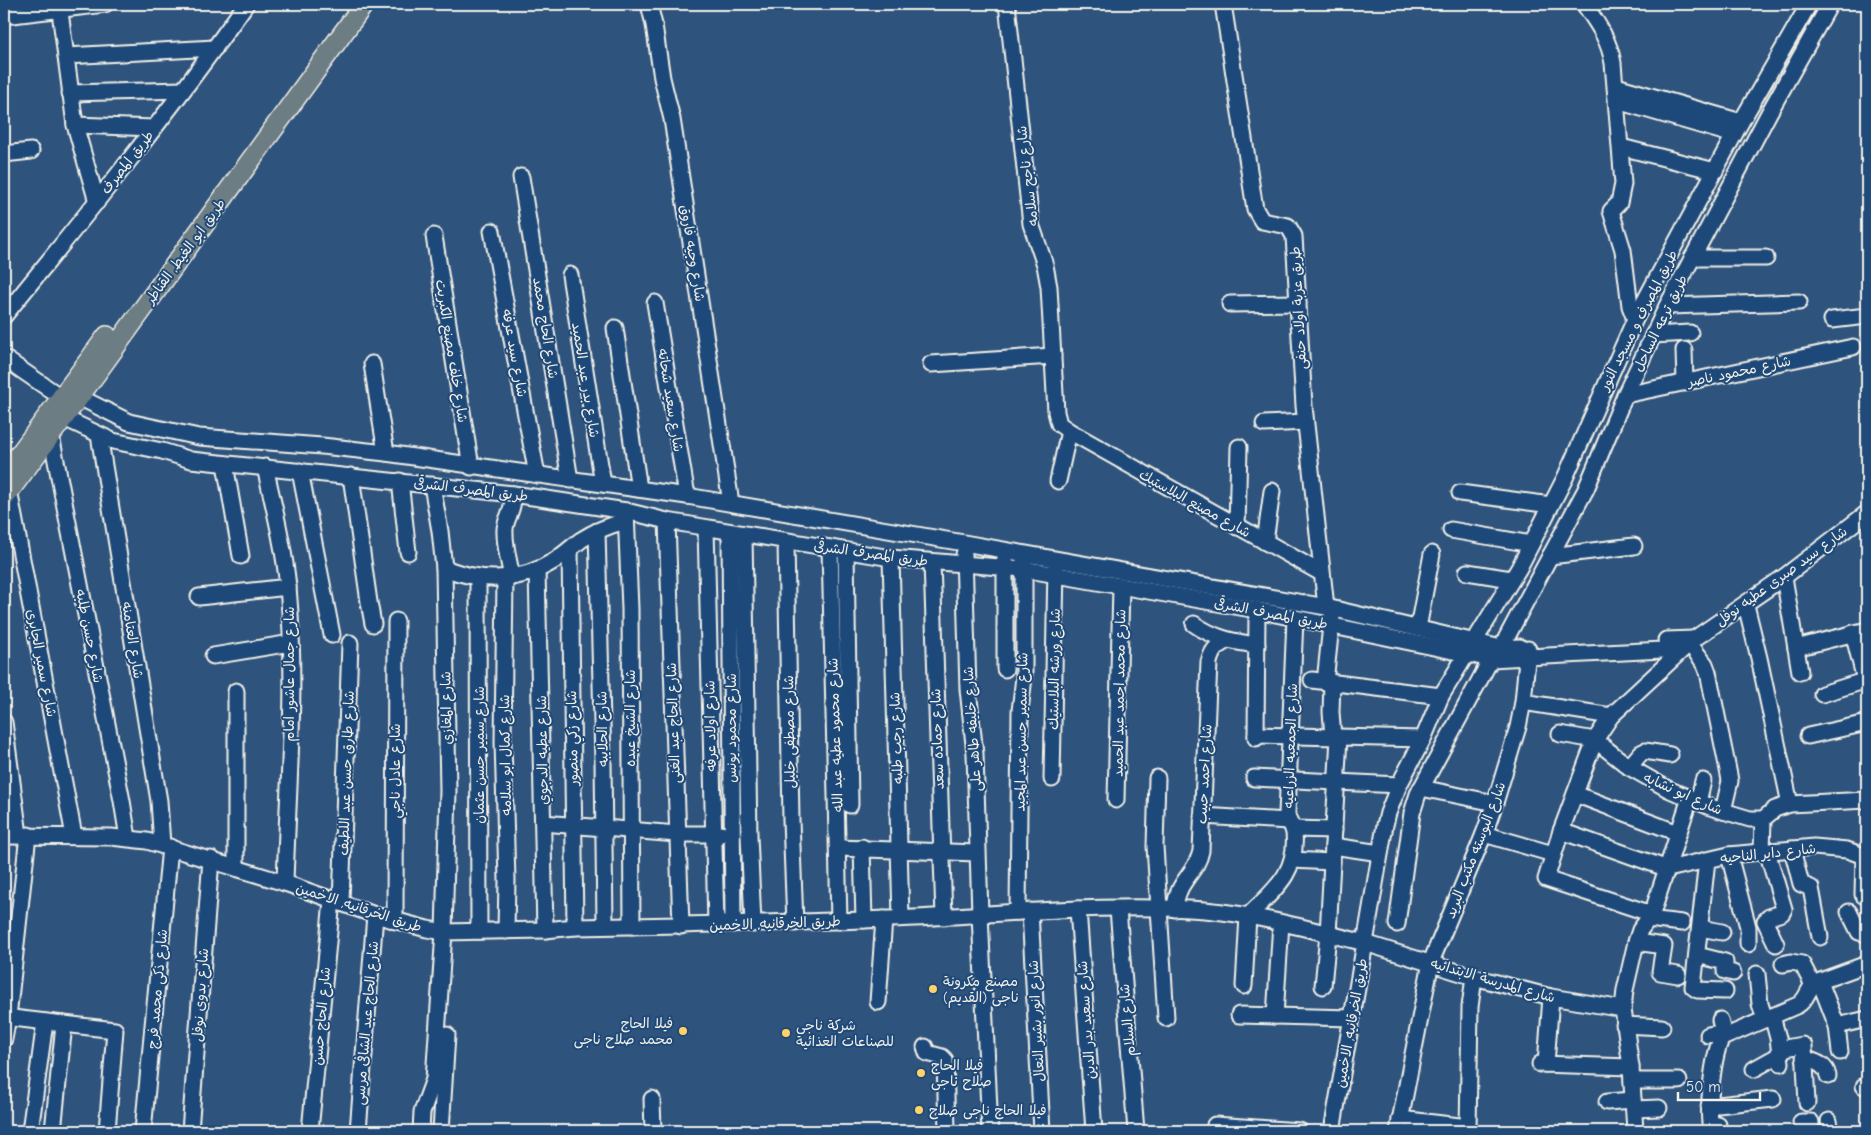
<svg xmlns="http://www.w3.org/2000/svg" width="1871" height="1135" viewBox="0 0 1871 1135" font-family="'Comic Neue','Playpen Sans Arabic',sans-serif">
	<style>
		.lines { fill: none; stroke-linecap: round; stroke-linejoin: round }
		.minor-casing { stroke: #f4f1e8; stroke-width: 19 }
		.major-casing { stroke: #f4f1e8; stroke-width: 22 }
		.minor { stroke: #1f4a7a; stroke-width: 15 }
		.major { stroke: #6d7d84; stroke-width: 19 }
		.poi-dot { fill: #ffd166; stroke: #1f4a7a; stroke-width: 2 }
		.labels { text-anchor: middle; stroke-width: 4; stroke-linejoin: round; paint-order: stroke }
		.street-label { font-size: 14px; fill: #f4f1e8; stroke: #1f4a7a }
		.poi-label { font-size: 14px; fill: #f4f1e8; stroke: #1f4a7a; text-anchor: start }
	</style>
	<rect width="100%" height="100%" fill="#2e537d"/>
	<filter id="ink" filterUnits="userSpaceOnUse"><feTurbulence type="fractalNoise" baseFrequency=".02" numOctaves="2"/><feDisplacementMap in="SourceGraphic" scale="10" xChannelSelector="R" yChannelSelector="G"/><feConvolveMatrix kernelMatrix="1 2 1 2 8 2 1 2 1" color-interpolation-filters="sRGB"/></filter>
	<g filter="url(#ink)">
		<g class="lines">
			<g class="minor-casing">
				<g id="minor">
					<path d="M59,4L75,125L97,202"/>
					<path d="M649,4L654,25L662,78L672,119L731,503"/>
					<path d="M1007,4L1031,224L1045,265L1049,287L1056,412L1059,424L1069,431L1321,573"/>
					<path d="M1223,4L1255,209L1262,221L1288,226L1294,236L1304,406L1326,607"/>
					<path d="M1584,4C1597,23 1609,39 1613,63L1623,184L1619,203L1611,211L1623,250L1630,306L1635,319"/>
					<path d="M4,16L105,4"/>
					<path d="M66,56L215,48"/>
					<path d="M1616,86L1741,122"/>
					<path d="M70,93L183,90"/>
					<path d="M1617,101L1734,135"/>
					<path d="M75,125L154,128"/>
					<path d="M1621,147L1715,171"/>
					<path d="M4,154L31,151"/>
					<path d="M521,177L570,480"/>
					<path d="M492,231L537,475"/>
					<path d="M434,236L471,467"/>
					<path d="M1692,258H1766"/>
					<path d="M570,275L603,484"/>
					<path d="M655,303L687,496"/>
					<path d="M1230,304L1298,303"/>
					<path d="M1667,306L1799,302"/>
					<path d="M4,316C87,214 170,112 246,4"/>
					<path d="M1832,320L1867,316"/>
					<path d="M615,328L639,489"/>
					<path d="M1653,335L1690,333"/>
					<path d="M1684,350L1685,383"/>
					<path d="M4,358L62,398"/>
					<path d="M372,364L386,453"/>
					<path d="M931,364L1053,356"/>
					<path d="M1625,395L1853,347"/>
					<path d="M79,397L129,422L199,437L322,446L386,453L687,496L964,543L1326,607L1501,648L1520,647"/>
					<path d="M64,418L113,441L162,451L191,460L513,494L626,511L667,521L891,558L1023,569L1257,610L1491,659L1682,649"/>
					<path d="M1264,424L1305,422"/>
					<path d="M51,435L122,801L128,838"/>
					<path d="M99,435L159,801L162,845"/>
					<path d="M225,464L241,556"/>
					<path d="M265,467C274,507 284,547 288,587C297,685 288,785 285,883"/>
					<path d="M300,471L332,635"/>
					<path d="M351,476L369,602L373,624"/>
					<path d="M400,481L408,552"/>
					<path d="M1058,481L1069,431"/>
					<path d="M9,490L74,836"/>
					<path d="M1460,493L1551,505"/>
					<path d="M626,511L630,609L632,926"/>
					<path d="M667,521L681,926"/>
					<path d="M1237,527L1239,447"/>
					<path d="M706,528L716,925"/>
					<path d="M1451,530L1531,544"/>
					<path d="M597,531L603,761L605,926"/>
					<path d="M730,532L733,924"/>
					<path d="M744,534L749,835L753,924"/>
					<path d="M786,541L791,820L795,923"/>
					<path d="M1265,542L1272,491"/>
					<path d="M830,548L839,921"/>
					<path d="M570,549L575,927"/>
					<path d="M846,551L850,805"/>
					<path d="M964,554L968,689L975,754L980,914L990,1131"/>
					<path d="M1550,556L1634,546"/>
					<path d="M891,558L901,918"/>
					<path d="M1005,558V669"/>
					<path d="M932,562L944,917"/>
					<path d="M444,568C481,582 519,583 554,561C563,555 572,547 581,540C595,531 610,525 626,521"/>
					<path d="M537,570L545,930"/>
					<path d="M1467,572L1511,579"/>
					<path d="M512,577C509,562 504,544 505,529C506,516 514,512 513,494"/>
					<path d="M1784,577L1800,672"/>
					<path d="M478,578L479,931"/>
					<path d="M505,578L503,742L507,880L506,931"/>
					<path d="M199,597L288,587"/>
					<path d="M1746,605L1759,658L1790,804"/>
					<path d="M1194,624C1214,638 1233,642 1257,645"/>
					<path d="M1418,628L1432,554"/>
					<path d="M1853,633L1865,680"/>
					<path d="M1666,640L1694,639"/>
					<path d="M1689,643L1705,664L1708,672L1729,775L1730,781L1723,811"/>
					<path d="M1796,648L1867,630"/>
					<path d="M213,656L291,643"/>
					<path d="M1312,680L1441,696"/>
					<path d="M1325,682L1332,616"/>
					<path d="M1332,683L1331,712L1333,737"/>
					<path d="M236,691V868"/>
					<path d="M1822,694L1867,680"/>
					<path d="M1523,702L1611,716"/>
					<path d="M4,722L19,835"/>
					<path d="M1560,734L1595,740L1629,767L1668,789L1710,807L1750,819H1763L1775,809L1790,804L1867,800"/>
					<path d="M1256,735L1423,739"/>
					<path d="M1808,736L1867,723"/>
					<path d="M1256,738L1257,610"/>
					<path d="M1629,767L1641,753L1645,751L1670,755"/>
					<path d="M1157,778L1155,846L1166,1018"/>
					<path d="M1254,778L1399,785"/>
					<path d="M1052,779L1056,566"/>
					<path d="M1421,788L1495,803"/>
					<path d="M1575,794L1678,833"/>
					<path d="M1116,800L1121,586"/>
					<path d="M1698,802L1703,781"/>
					<path d="M1202,816L1288,821"/>
					<path d="M543,823L677,834H721"/>
					<path d="M1293,829L1334,830"/>
					<path d="M1561,831L1668,869L1729,855L1814,847L1847,850L1867,857"/>
					<path d="M1484,834L1553,854"/>
					<path d="M4,836L111,837L147,841L285,883L375,915L427,929L444,932L545,930L575,927C688,925 801,923 914,918C1011,914 1108,903 1205,910C1259,915 1312,930 1365,943L1332,1131"/>
					<path d="M1333,846L1380,853"/>
					<path d="M862,847L864,920"/>
					<path d="M838,848L977,853"/>
					<path d="M1792,849L1801,884L1811,888L1820,937"/>
					<path d="M1767,851L1784,909L1782,913L1769,917L1765,921L1776,944"/>
					<path d="M1762,852L1763,819"/>
					<path d="M1729,855L1748,927V944"/>
					<path d="M1292,860L1332,862"/>
					<path d="M1707,860L1693,987L1697,990L1725,991"/>
					<path d="M1863,895L1864,855"/>
					<path d="M341,903L350,643"/>
					<path d="M1078,909L1094,1131"/>
					<path d="M1118,909L1136,1131"/>
					<path d="M1175,909C1177,879 1196,875 1201,851L1209,662C1212,651 1216,646 1226,641"/>
					<path d="M1030,911L1042,1131"/>
					<path d="M1018,912L1020,711L1024,677V558"/>
					<path d="M1849,912L1859,932L1867,934"/>
					<path d="M1652,914L1546,879L1561,831L1595,740L1611,716L1694,639L1784,577L1867,513"/>
					<path d="M1648,919L1682,923"/>
					<path d="M395,921L396,621"/>
					<path d="M1397,924L1412,813L1418,794L1491,659L1501,648L1586,489L1625,395L1667,306L1770,111L1830,4"/>
					<path d="M1700,928L1722,932"/>
					<path d="M1636,942L1664,946L1660,972L1678,975"/>
					<path d="M1697,955L1725,962V971L1733,973"/>
					<path d="M1783,964L1791,962L1802,964L1813,985"/>
					<path d="M1757,974L1760,1004L1765,1019"/>
					<path d="M1820,982L1837,1026L1840,1052"/>
					<path d="M1244,986L1248,916C1274,890 1298,873 1294,833C1293,826 1288,821 1287,814L1295,618"/>
					<path d="M1323,986L1328,934L1339,737"/>
					<path d="M878,1002L884,919"/>
					<path d="M1623,1009L1551,997L1474,977L1365,943L1385,825L1388,813L1399,785L1423,739L1441,696L1519,568L1565,478L1635,319L1741,122L1809,4"/>
					<path d="M1239,1015L1352,1018"/>
					<path d="M1275,1016L1281,923"/>
					<path d="M1772,1016L1778,1038L1781,1063"/>
					<path d="M4,1017L115,1030L107,1131"/>
					<path d="M1720,1020L1724,1036"/>
					<path d="M1624,1025L1662,1027"/>
					<path d="M1837,1026L1867,1019"/>
					<path d="M1708,1035L1713,1034L1722,1038"/>
					<path d="M4,1039L8,1017L28,835"/>
					<path d="M925,1047L927,1053L942,1057L945,1060L947,1131"/>
					<path d="M1780,1049L1802,1045L1804,1046L1807,1103"/>
					<path d="M1804,1058C1815,1062 1826,1064 1828,1076"/>
					<path d="M1540,1064L1631,1067"/>
					<path d="M1546,1064L1551,997"/>
					<path d="M1754,1069L1781,1054"/>
					<path d="M1632,1081H1679"/>
					<path d="M1864,1086H1867"/>
					<path d="M652,1099L653,1131"/>
					<path d="M1607,1102L1633,1100"/>
					<path d="M1709,1106L1773,1099"/>
					<path d="M1634,1109L1659,1108"/>
					<path d="M1400,1119L1468,1127"/>
					<path d="M1829,1121L1831,1131"/>
					<path d="M1801,1122H1811V1131"/>
					<path d="M1215,1125L1300,1131"/>
					<path d="M30,1131L45,1022"/>
					<path d="M53,1131L64,1024"/>
					<path d="M143,1131L170,847"/>
					<path d="M190,1131L211,859"/>
					<path d="M310,1131L332,900"/>
					<path d="M358,1131L375,915"/>
					<path d="M421,1131L422,1112L434,1079L444,932L448,791L444,568L440,531L432,485"/>
					<path d="M441,1131L447,1035"/>
					<path d="M1398,1131L1431,962L1484,834L1495,803L1518,727L1523,702L1528,649"/>
					<path d="M1468,1131L1470,1007L1474,977"/>
					<path d="M1635,1131L1631,1067L1623,1009L1625,990L1636,942L1640,930L1652,914L1690,798"/>
					<path d="M1719,1131L1718,1125L1710,1123C1708,1105 1713,1053 1722,1038L1798,1005C1807,1000 1807,990 1815,983L1867,964"/>
				</g>
			</g>
			<g class="major-casing">
				<g id="major">
					<path d="M4,475L107,336"/>
					<path d="M4,498L79,397L364,4"/>
				</g>
			</g>
			<use href="#minor" class="minor"/>
			<use href="#major" class="major"/>
		</g>
	</g>
	<g class="poi-dot">
		<circle cx="933" cy="989" r="5"/>
		<circle cx="683" cy="1031" r="5"/>
		<circle cx="786" cy="1033" r="5"/>
		<circle cx="921" cy="1073" r="5"/>
		<circle cx="919" cy="1110" r="5"/>
	</g>
	<g class="labels">
		<g class="street-label">
			<text transform="translate(127 162) rotate(-52)" y="5">طريق المصرف</text>
			<text transform="translate(1027 176) rotate(-97)" y="5">شارع ناجح سلامه</text>
			<text transform="translate(185 251) rotate(-54)" y="5">طريق ابو الغيط, القناطر</text>
			<text transform="translate(693 253) rotate(81)" y="5">شارع وجيه فاروق</text>
			<text transform="translate(1298 308) rotate(-93)" y="5">طريق عزبة اولاد حنفى</text>
			<text transform="translate(1638 320) rotate(-63)" y="5">طريق المصرف و مسجد النور</text>
			<text transform="translate(1660 323) rotate(-64)" y="5">طريق ترعه الساحل</text>
			<text transform="translate(546 328) rotate(81)" y="5">شارع الحاج محمد</text>
			<text transform="translate(452 351) rotate(81)" y="5">شارع خلف مصنع الكبريت</text>
			<text transform="translate(515 353) rotate(80)" y="5">شارع سيد عرفه</text>
			<text transform="translate(1739 371) rotate(-12)" y="5">شارع محمود ناصر</text>
			<text transform="translate(586 380) rotate(81)" y="5">شارع بدر عبد الحميد</text>
			<text transform="translate(671 400) rotate(81)" y="5">شارع سعيد شحاته</text>
			<text transform="translate(471 489) rotate(7)" y="5">طريق المصرف الشرقى</text>
			<text transform="translate(1195 503) rotate(29)" y="5">شارع مصنع البلاستيك</text>
			<text transform="translate(871 553) rotate(8)" y="5">طريق المصرف الشرقى</text>
			<text transform="translate(1781 576) rotate(-36)" y="5">شارع سيد صبرى عطيه نوفل</text>
			<text transform="translate(1271 613) rotate(11)" y="5">طريق المصرف الشرقى</text>
			<text transform="translate(90 636) rotate(79)" y="5">شارع حسن طلبه</text>
			<text transform="translate(133 640) rotate(81)" y="5">شارع العتامنه</text>
			<text transform="translate(42 663) rotate(79)" y="5">شارع سمير الجابرى</text>
			<text transform="translate(1054 669) rotate(-89)" y="5">شارع ورشه البلاستيك</text>
			<text transform="translate(289 674) rotate(-90)" y="5">شارع جمال عاشور امام</text>
			<text transform="translate(1119 693) rotate(-89)" y="5">شارع محمد احمد عبد الحميد</text>
			<text transform="translate(446 708) rotate(-91)" y="5">شارع المغازي</text>
			<text transform="translate(630 718) rotate(-90)" y="5">شارع الشيخ عبده</text>
			<text transform="translate(673 723) rotate(-92)" y="5">شارع الحاج عبد الغنى</text>
			<text transform="translate(710 726) rotate(-91)" y="5">شارع اولاد عرفه</text>
			<text transform="translate(731 728) rotate(-90)" y="5">شارع محمود يونس</text>
			<text transform="translate(602 729) rotate(-91)" y="5">شارع الحلايبه</text>
			<text transform="translate(972 729) rotate(-94)" y="5">شارع خليفه طاهر على</text>
			<text transform="translate(789 732) rotate(-91)" y="5">شارع مصطفى خليل</text>
			<text transform="translate(1021 732) rotate(-89)" y="5">شارع سمير حسن عبد المجيد</text>
			<text transform="translate(835 735) rotate(-92)" y="5">شارع محمود عطيه عبد الله</text>
			<text transform="translate(572 738) rotate(-91)" y="5">شارع زكي منصور</text>
			<text transform="translate(896 738) rotate(-92)" y="5">شارع رجب طلبه</text>
			<text transform="translate(937 739) rotate(-92)" y="5">شارع حماده سعد</text>
			<text transform="translate(1290 746) rotate(-88)" y="5">شارع الجمعيه الزراعيه</text>
			<text transform="translate(542 750) rotate(-91)" y="5">شارع عطيه الدجوي</text>
			<text transform="translate(479 755) rotate(-90)" y="5">شارع سمير حسن عثمان</text>
			<text transform="translate(505 755) rotate(-91)" y="5">شارع كمال ابو سلامه</text>
			<text transform="translate(395 771) rotate(-90)" y="5">شارع عادل ناجي</text>
			<text transform="translate(346 773) rotate(-88)" y="5">شارع طارق حسن عبد اللطيف</text>
			<text transform="translate(1204 774) rotate(-87)" y="5">شارع احمد حبيب</text>
			<text transform="translate(1683 793) rotate(24)" y="5">شارع ابو نشابه</text>
			<text transform="translate(1475 850) rotate(-69)" y="5">شارع البوسته مكتب البريد</text>
			<text transform="translate(1768 853) rotate(-6)" y="5">شارع داير الناحيه</text>
			<text transform="translate(359 907) rotate(18)" y="5">طريق الخرقانيه, الاخمين</text>
			<text transform="translate(775 923) rotate(-2)" y="5">طريق الخرقانيه, الاخمين</text>
			<text transform="translate(1493 980) rotate(16)" y="5">شارع المدرسة الابتدائيه</text>
			<text transform="translate(157 989) rotate(-85)" y="5">شارع ذكى محمد فرج</text>
			<text transform="translate(200 995) rotate(-86)" y="5">شارع بدوى نوفل</text>
			<text transform="translate(321 1016) rotate(-85)" y="5">شارع الحاج حسن</text>
			<text transform="translate(1086 1020) rotate(-94)" y="5">شارع سعيد بدر الدين</text>
			<text transform="translate(1127 1020) rotate(-95)" y="5">شارع السلام</text>
			<text transform="translate(1036 1021) rotate(-93)" y="5">شارع انور بشير النعال</text>
			<text transform="translate(366 1023) rotate(-85)" y="5">شارع الحاج عبد الشافى مرسى</text>
			<text transform="translate(1351 1023) rotate(-80)" y="5">طريق الخرقانيه, الاخمين</text>
		</g>
		<g class="poi-label">
			<text x="943" y="986">مصنع مكرونة<tspan x="943" dy="16">ناجى (القديم)</tspan></text>
			<text x="673" y="1028" text-anchor="end">فيلا الحاج<tspan x="673" dy="16">محمد صلاح ناجى</tspan></text>
			<text x="796" y="1030">شركة ناجى<tspan x="796" dy="16">للصناعات الغذائية</tspan></text>
			<text x="931" y="1070">فيلا الحاج<tspan x="931" dy="16">صلاح ناجى</tspan></text>
			<text x="929" y="1115">فيلا الحاج ناجى صلاح</text>
		</g>
	</g>
	<rect width="1871" height="1135" fill="none" stroke="#1f4a7a" stroke-width="20"/>
	<rect x="10" y="10" width="1851" height="1115" fill="none" stroke="#f4f1e8" stroke-width="2" filter="url(#ink)"/>
	<path d="M1678 1092v8h82v-8" fill="none" stroke="#f4f1e8" stroke-width="2.5"/>
	<text x="1686" y="1092" font-size="15" fill="#f4f1e8" stroke="#1f4a7a" stroke-width="4" paint-order="stroke">50 m</text>
</svg>
